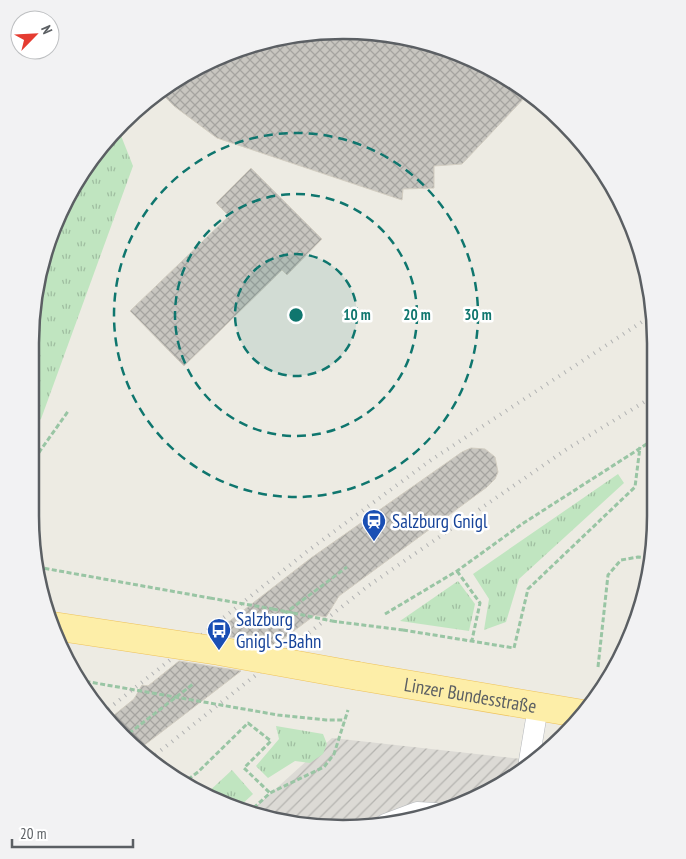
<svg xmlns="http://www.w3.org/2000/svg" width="686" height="859" viewBox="0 0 686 859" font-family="'PT Sans Narrow',sans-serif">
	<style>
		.industrial { fill: url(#industrial-furrows) }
		.grass { fill: url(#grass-tufts) }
		.building { fill: url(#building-cross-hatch); stroke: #d2cdc1 }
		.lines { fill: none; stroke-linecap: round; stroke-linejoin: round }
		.service-casing { stroke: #b3b6ba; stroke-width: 21 }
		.primary-casing { stroke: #eec25b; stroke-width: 29 }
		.path { stroke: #99c5a4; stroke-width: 3; stroke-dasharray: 5 2.5; stroke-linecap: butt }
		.service { stroke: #fff; stroke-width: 20 }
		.primary { stroke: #fdeea8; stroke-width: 28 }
		.rail { stroke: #b2b3b3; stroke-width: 4; stroke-dasharray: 1 6; stroke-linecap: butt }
		.primary-bridge-casing { stroke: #eec25b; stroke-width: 29; stroke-linecap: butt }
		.path-bridge { stroke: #99c5a4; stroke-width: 3; stroke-dasharray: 5 2.5; stroke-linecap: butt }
		.primary-bridge { stroke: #fdeea8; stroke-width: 28 }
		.ring { fill: none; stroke: #0f766e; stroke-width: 2.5; stroke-dasharray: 9 6 }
		.labels { text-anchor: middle; stroke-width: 5; stroke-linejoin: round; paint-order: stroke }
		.transit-label { font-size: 19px; fill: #164399; stroke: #fff; text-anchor: start }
		.street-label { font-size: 19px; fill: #5b5f63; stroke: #fff }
		.rim { fill: none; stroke: #5b5f63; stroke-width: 2.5 }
		.centre { fill: #0f766e; stroke: #fff; stroke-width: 2.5 }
		.ring-label { font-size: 15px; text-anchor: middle; font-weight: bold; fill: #0f766e; stroke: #fff; stroke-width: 5; stroke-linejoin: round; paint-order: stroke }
	</style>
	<defs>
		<pattern id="industrial-furrows" width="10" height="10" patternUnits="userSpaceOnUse" patternTransform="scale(1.25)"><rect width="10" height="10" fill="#dcdad5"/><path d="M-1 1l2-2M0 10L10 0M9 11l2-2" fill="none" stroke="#b5b4b0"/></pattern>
		<pattern id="grass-tufts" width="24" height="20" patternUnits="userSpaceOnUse" patternTransform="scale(1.25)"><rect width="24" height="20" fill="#c0e5c0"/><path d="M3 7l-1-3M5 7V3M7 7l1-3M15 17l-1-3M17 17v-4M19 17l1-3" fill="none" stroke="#9fbda0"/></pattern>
		<pattern id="building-cross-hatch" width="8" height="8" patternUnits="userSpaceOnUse" patternTransform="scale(1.25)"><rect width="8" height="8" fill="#c8c6c0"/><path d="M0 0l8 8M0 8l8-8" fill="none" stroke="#a5a4a0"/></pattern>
	</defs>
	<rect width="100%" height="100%" fill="#edebe3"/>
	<path class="industrial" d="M332,738L530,760L499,787L424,818L343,829L262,818L249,813Z"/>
	<g class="grass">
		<path d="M118,128L133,166L41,419L30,426L31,323L47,242L107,137Z"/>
		<path d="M618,474L624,483L519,579L506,622L484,630L489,599L473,574Z"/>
		<path d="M458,581L475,604L469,631L400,621Z"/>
		<path d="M276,726L323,734L327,744L323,754L310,763L295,761L268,778L256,766L279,739Z"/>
		<path d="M232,770L253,794L238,808L205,795Z"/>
	</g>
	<g class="building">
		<path d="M302,33L424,41L529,93L462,164L434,166V188L403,189L402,200L217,138L174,106L161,93L187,72Z"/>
		<path d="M251,168L322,239L287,275L282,270L184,366L130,311L229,216L216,203Z"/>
		<path d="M471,448L485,449L495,457L498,472L495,479L487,487L339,596L326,617L315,615L275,645L213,634L311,558L462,452Z"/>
		<path d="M179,661L241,671L138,750L121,737L108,720L134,699L142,685L148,686Z"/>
	</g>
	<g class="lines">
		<g class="service-casing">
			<g id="service">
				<path d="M529,761L538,707"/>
				<path d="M385,824L417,812L436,813"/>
			</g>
		</g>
		<g class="primary-casing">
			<g id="primary">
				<path id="s1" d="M358,676L583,714"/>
			</g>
		</g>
		<g class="path">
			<path d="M30,465L69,410"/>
			<path d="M37,567L210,598"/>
			<path d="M457,571L480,603L472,640"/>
			<path d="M273,609L293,613"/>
			<path d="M385,614L457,571L522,524L653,440"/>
			<path d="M332,621L339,622"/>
			<path d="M403,630L514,648L528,589L635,487L640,447"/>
			<path d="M598,667L608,575L621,560L638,557L650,558"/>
			<path d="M78,680L278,715L326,720H345"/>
			<path d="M182,784L198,772L248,723L271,741L244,768L270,793"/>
			<path d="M248,813L270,793L324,767L334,754L348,710"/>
		</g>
		<use href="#service" class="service"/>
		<use href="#primary" class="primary"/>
		<g class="rail">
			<path d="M103,713L309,550L431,460L654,314"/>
			<path d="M150,759L368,586L567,449L654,396"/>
		</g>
		<g class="primary-bridge-casing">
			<path id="primary-bridge" d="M53,626L219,651L358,676"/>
		</g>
		<g class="path-bridge">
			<path d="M210,598L273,609"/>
			<path d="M293,613L332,621"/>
			<path d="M339,622L403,630"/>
			<path d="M272,623L347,567"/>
			<path d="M123,738L193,684"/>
		</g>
		<use href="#primary-bridge" class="primary-bridge"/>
	</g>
	<circle cx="296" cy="315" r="61" fill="#0f766e" fill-opacity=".12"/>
	<g class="ring">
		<circle cx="296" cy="315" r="61"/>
		<circle cx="296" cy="315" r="121"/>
		<circle cx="296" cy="315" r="182"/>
	</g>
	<defs>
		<g id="station-pin" transform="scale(1.25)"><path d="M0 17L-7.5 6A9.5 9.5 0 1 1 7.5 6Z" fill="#1a4fb4" stroke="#fff"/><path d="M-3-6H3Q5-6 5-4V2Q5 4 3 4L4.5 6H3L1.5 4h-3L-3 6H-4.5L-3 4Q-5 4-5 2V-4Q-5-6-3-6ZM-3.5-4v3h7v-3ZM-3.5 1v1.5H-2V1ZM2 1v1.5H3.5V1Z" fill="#fff"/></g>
		<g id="bus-pin" transform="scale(1.25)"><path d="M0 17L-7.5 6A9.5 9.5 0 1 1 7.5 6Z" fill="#1a4fb4" stroke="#fff"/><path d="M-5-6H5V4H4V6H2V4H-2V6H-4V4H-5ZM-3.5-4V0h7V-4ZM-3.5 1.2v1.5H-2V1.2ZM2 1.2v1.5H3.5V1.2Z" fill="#fff"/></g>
	</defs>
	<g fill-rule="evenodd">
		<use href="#station-pin" x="374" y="521"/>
		<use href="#bus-pin" x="219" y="630"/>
	</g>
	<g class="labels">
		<g class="transit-label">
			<text x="392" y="528">Salzburg Gnigl</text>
			<text x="236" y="626">Salzburg<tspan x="236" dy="22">Gnigl S-Bahn</tspan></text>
		</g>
		<g class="street-label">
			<text dy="7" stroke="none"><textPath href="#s1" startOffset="114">Linzer Bundesstraße</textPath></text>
		</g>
	</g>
	<path d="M0 0H686V859H0ZM343 39H343A304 304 0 0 1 647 343V516A304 304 0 0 1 343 820H343A304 304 0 0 1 39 516V343A304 304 0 0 1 343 39Z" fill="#f2f2f3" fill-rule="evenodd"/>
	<path class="rim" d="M343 39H343A304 304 0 0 1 647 343V516A304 304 0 0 1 343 820H343A304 304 0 0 1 39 516V343A304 304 0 0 1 343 39Z"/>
	<circle cx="296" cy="315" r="8" class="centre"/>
	<g class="ring-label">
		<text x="357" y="320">10 m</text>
		<text x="417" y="320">20 m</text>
		<text x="478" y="320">30 m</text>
	</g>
	<g transform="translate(35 35) rotate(66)"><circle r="24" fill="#ffffff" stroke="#bdbfc1"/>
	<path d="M0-4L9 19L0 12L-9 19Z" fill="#e53c31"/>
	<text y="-8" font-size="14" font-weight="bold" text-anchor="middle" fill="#5b5f63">N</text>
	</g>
	<path d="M12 839v8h121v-8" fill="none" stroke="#5b5f63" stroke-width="2.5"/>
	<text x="20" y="839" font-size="15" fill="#5b5f63" stroke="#ffffff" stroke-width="4" paint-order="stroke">20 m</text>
</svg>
